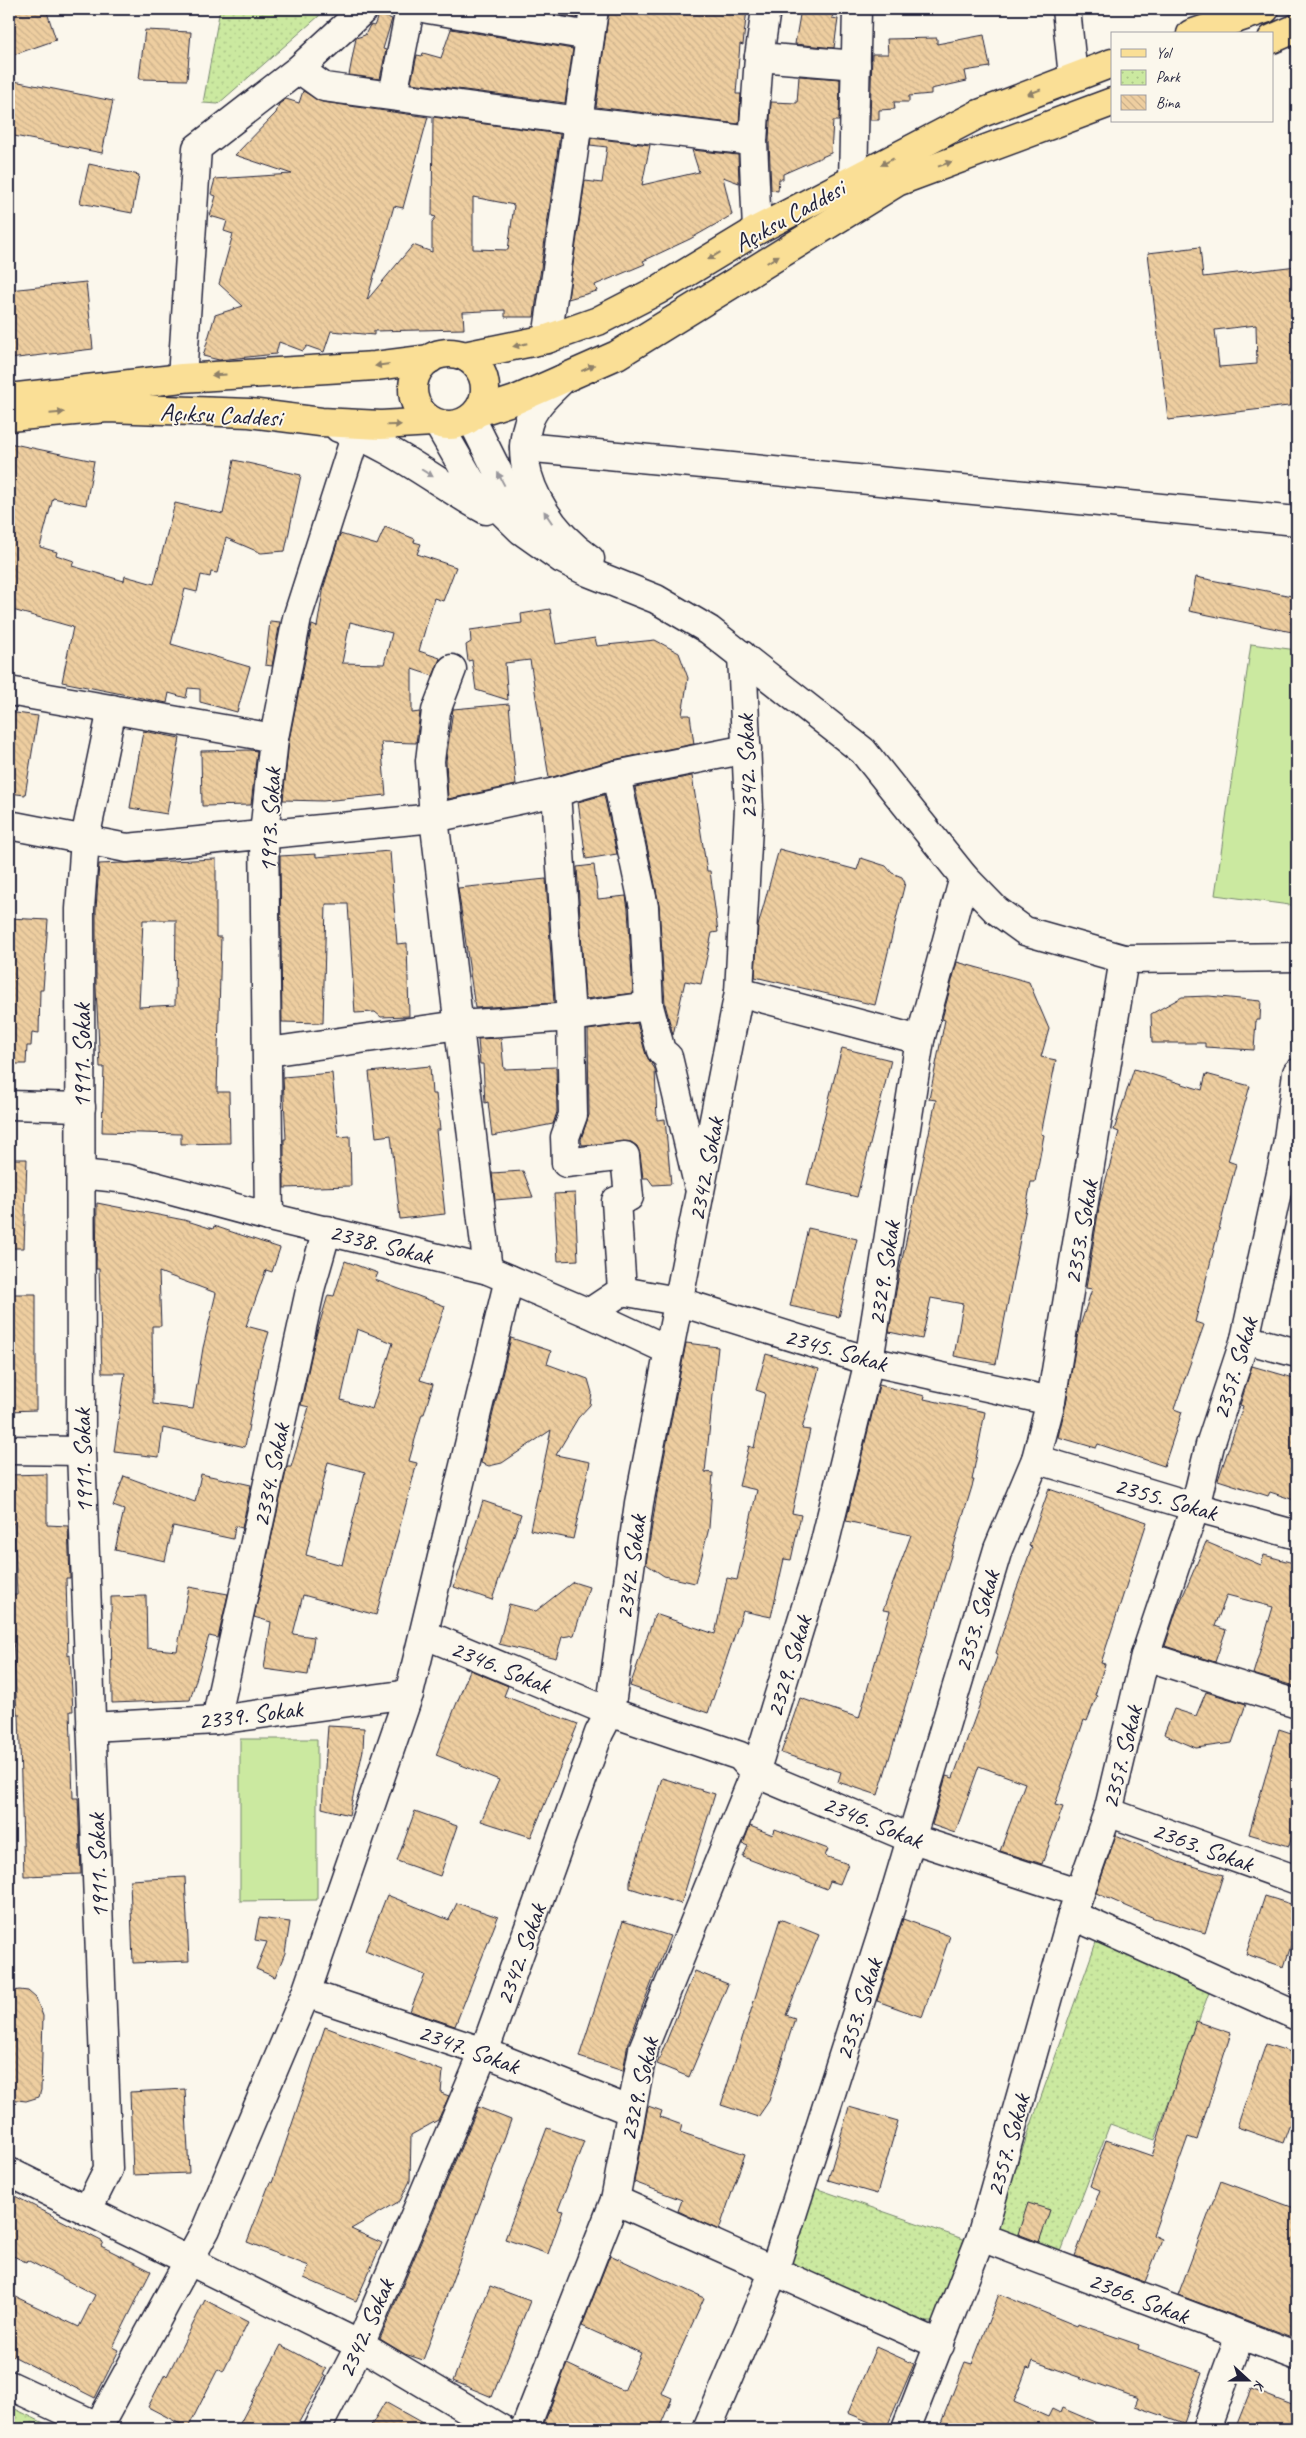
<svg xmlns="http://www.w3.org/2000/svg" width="1306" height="2438" viewBox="0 0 1306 2438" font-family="Caveat,sans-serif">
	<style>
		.park { fill: url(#park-dots); stroke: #76866e }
		.garden { fill: #cbe9a0; stroke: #76866e }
		.building { fill: url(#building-back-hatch); stroke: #22223b; fill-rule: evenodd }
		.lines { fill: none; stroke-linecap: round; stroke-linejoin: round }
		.minor-casing { stroke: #22223b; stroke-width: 31 }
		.major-casing { stroke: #22223b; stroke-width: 31 }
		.minor { stroke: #fbf7ec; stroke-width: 28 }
		.major { stroke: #fadf96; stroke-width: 28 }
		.oneway { fill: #8e8068 }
		.oneway2 { fill: #99979c }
		.labels { text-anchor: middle; stroke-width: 4; stroke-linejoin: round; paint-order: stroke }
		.street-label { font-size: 25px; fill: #22223b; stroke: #fbf7ec }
	</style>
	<defs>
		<pattern id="park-dots" width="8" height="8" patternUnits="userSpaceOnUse" patternTransform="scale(1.25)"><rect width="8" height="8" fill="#cbe9a0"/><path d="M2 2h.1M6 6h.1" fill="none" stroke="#aec88b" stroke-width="1.8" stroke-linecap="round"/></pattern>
		<pattern id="building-back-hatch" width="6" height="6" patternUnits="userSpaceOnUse" patternTransform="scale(1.25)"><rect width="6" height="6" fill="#eecea0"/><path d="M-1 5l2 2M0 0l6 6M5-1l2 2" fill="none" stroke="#ccb18b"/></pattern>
	</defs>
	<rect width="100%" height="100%" fill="#fbf7ec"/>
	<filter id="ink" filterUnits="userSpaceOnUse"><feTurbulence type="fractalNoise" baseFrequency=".02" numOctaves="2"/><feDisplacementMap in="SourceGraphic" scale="10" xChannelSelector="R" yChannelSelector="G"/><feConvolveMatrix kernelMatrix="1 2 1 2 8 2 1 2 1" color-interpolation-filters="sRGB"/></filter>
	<g filter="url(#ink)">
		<g class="park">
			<path d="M220,9H327L218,104L203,103Z"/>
			<path d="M1100,1931L1215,1976L1155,2140L1110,2124L1059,2257L992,2235Z"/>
			<path d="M815,2188L969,2241L938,2315L932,2322H918L790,2265Z"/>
			<path d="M9,2406L56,2429H9Z"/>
		</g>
		<g class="garden">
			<path d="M1251,644L1297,650V906L1215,895Z"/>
			<path d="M240,1739H317V1900L240,1901Z"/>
		</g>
		<g class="building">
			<path d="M9,9H46L56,40L13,55L9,42Z"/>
			<path d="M551,9H578L577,18L550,13Z"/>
			<path d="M609,9H747L743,45L740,44L736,94H741L739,124L596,107Z"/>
			<path d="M801,9H834L832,18L838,19L834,48L795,44Z"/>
			<path d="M379,14L392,19L383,49L386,50L380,79L349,75L356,38L365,35L370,25L374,26Z"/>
			<path d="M451,29L573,49L565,103L411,83L417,55L422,56L423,53L441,58Z"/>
			<path d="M145,30L191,32L187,80L139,79Z"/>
			<path d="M984,35L990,67L965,71L967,81L931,89V94L909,96V102H894L895,109L879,110V120H870L872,54H888L887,39L937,38V44Z"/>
			<path d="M799,76L840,79L839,121H833L831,153L783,174V179H779L778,191L771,190L769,141L771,102L797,103Z"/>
			<path d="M9,80L113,101L102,153L9,135Z"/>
			<path d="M303,91L322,102L428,117L403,208L394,206L367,300L413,245L432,252V222L436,217L432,216L433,117L560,134L534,317H505V310L463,312L464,329L374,331V335L331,331L324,352L307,346L303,351L279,342L276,354L219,360L203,356L215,315L243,306L219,284L233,234L224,231L227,221L210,216L216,196L211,194L215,179L292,174L235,155L276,113L279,104L286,99L299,103ZM473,197L514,205L508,250L473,249Z"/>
			<path d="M591,138L650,145L642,185L699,172L692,150L738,155L739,183L723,177L732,215L690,239L643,261L645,264L595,285L597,291L568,299L585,181L602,183L607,147L590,145Z"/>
			<path d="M89,164L139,175L132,213L80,203Z"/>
			<path d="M1200,247L1203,277L1297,266V405L1168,420L1148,253ZM1256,325L1257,364L1219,367L1215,330Z"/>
			<path d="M86,282L93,349L9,359V290Z"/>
			<path d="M9,443L94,461L86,505L53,498L40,547L57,552L56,555L74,561L72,566L124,581L125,576L154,584L175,503L223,514L234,460L301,475L285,551L261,553L226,538L217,573L211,572L210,577L201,575L197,592L185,589L171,644L250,667L237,712L200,702V689L188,688L186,698L169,693L167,703L62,682L73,627L9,609Z"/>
			<path d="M385,527L415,539L414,542L421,544L417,554L456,567L443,601L434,598L419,651L440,658L439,661L433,676L412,669V713L420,712L416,743L381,742L386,795L323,801L283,800L289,740L312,625L317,627L324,586L340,534L377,545ZM350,622L392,633L384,664L342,663Z"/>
			<path d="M1196,577L1297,597V633L1189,611Z"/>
			<path d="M550,609L556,644L595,638L597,646L655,640L679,653L688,678L682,715H690L694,744L613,760L549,778L530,660L505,663L508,700L476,690L472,660L468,661L466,645L471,642L470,630L522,623L521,614Z"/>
			<path d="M270,621L280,622L272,666L265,665Z"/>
			<path d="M509,704L516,785L448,799L446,761L453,709Z"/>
			<path d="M9,712L38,716L25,795L9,793Z"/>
			<path d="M143,731L180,738L167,814L130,808Z"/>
			<path d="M250,750L257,751L251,805L202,806L201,751Z"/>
			<path d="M692,776L707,871H710L718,932L712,933L701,984L685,981L673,1035L665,1004L659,904L635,787Z"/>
			<path d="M604,795L617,854L586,859L578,802Z"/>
			<path d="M779,849L857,870L861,858L886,866L892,873L902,877L905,883L875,1005L755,977L758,926Z"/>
			<path d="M390,851L397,944L407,943L409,1016L381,1017L375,1012L355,1013L348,904H326L323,1023L282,1022L280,856L316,854V857Z"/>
			<path d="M216,859V937H221L217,1092H229L230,1143L181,1144V1134L102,1132L104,1067H100L96,987V910L99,864ZM143,920H176L175,1005L139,1007Z"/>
			<path d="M594,865L598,899L626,896L628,909L633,993L585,999L577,867Z"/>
			<path d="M546,879L554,1003L475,1008L458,888Z"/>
			<path d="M9,918L48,920L43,990H40L39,1033L32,1032L31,1046H27L26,1064H9Z"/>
			<path d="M957,962L1029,982L1049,1029L1041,1057L1056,1060L1041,1134L1044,1135L1035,1182H1031L996,1364L954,1356L963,1304L931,1298L922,1339L889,1332L899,1274L936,1100L929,1099L945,1020L942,1019Z"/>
			<path d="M1209,996L1261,1001L1260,1020H1256L1254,1050L1205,1047V1043H1152L1151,1014L1182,997Z"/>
			<path d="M637,1023L646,1055L655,1069L657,1120L665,1119L671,1184L653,1185L648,1178H643L640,1154L637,1146L631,1142L582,1145L581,1139L589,1115L588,1030Z"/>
			<path d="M501,1038L504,1069L556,1067L557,1112L553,1124L492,1136L488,1102L485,1103L483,1064H480L478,1039Z"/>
			<path d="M842,1048L891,1060L857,1197L807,1185Z"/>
			<path d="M430,1066L432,1094H436L440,1130H436L445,1214L400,1219L391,1135L376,1137L369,1072Z"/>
			<path d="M1134,1069L1202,1090L1206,1074L1250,1086L1228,1161L1236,1164L1195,1322L1204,1325L1174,1409L1182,1412L1164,1466L1098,1444L1096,1448L1058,1437L1066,1404L1078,1332L1092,1289L1086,1288L1100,1201L1119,1132L1114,1130Z"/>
			<path d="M332,1073L338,1137L350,1136L351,1186L284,1188V1139H286L283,1077Z"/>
			<path d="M9,1159H27L24,1248H9Z"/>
			<path d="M523,1171L533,1197L495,1200L492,1173Z"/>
			<path d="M575,1193L578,1260L558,1261L554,1194Z"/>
			<path d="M97,1203L184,1220L213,1229L214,1226L280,1248L272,1272L266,1270L246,1326L269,1332L260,1362L245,1447L163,1428L159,1457L114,1452L125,1373H102L99,1269H96ZM159,1272L216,1293L203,1348L193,1409L153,1404L152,1326H161Z"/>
			<path d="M808,1228L857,1239L839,1317L790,1306Z"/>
			<path d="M345,1261L378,1273L375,1280L445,1306L420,1380L433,1384L424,1414H422L409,1461L417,1463L376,1615L303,1595L293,1634L314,1637L308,1675L264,1669L271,1622L254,1617L287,1467H291L309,1407L301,1405L315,1339L328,1295L334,1296ZM357,1329L393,1343L372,1409L341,1400ZM328,1462L365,1472L342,1565L306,1555Z"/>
			<path d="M9,1294H36V1410L9,1411Z"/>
			<path d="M511,1338L551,1351L547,1364L588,1379L592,1393L590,1405L578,1418L556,1455L590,1462L573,1539L530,1530L551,1430L502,1463L489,1466L481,1463Z"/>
			<path d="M686,1343L718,1347L705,1472L713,1473L709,1528L695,1583L664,1576L646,1564L657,1494Z"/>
			<path d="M766,1354L819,1369L802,1429L810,1430L792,1513L801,1515L791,1560L784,1559L771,1617L743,1611L708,1713L630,1686L655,1614L715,1634L727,1578L737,1580L757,1490L739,1486L749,1446L754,1448L765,1393L756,1390Z"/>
			<path d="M1252,1366L1297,1379V1501L1270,1492L1268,1496L1218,1480L1243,1406L1240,1405Z"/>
			<path d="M879,1385L925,1396L924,1399L985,1412L972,1480H974L878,1795L838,1782L841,1772L781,1753L800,1698L859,1718L890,1611L883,1610L911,1535L846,1521Z"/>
			<path d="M47,1474V1525L68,1526L70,1578H66L68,1656L70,1655L73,1711H70L73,1798H78L81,1874L24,1876L19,1714H17L13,1638L12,1595H17L14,1523H9V1475Z"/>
			<path d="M201,1474L251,1485L242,1528L235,1526L233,1539L173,1526L165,1561L115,1550L124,1510L113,1506L124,1476L195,1502Z"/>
			<path d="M1049,1489L1147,1522L1101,1663L1105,1664L1095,1695L1097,1696L1087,1721L1084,1720L1055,1805L1063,1807L1042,1864L1000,1851L1025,1783L979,1766L955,1833L932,1825L946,1776L953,1778L998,1654L996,1653L1015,1593L1032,1547L1029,1546Z"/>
			<path d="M483,1501L521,1514L492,1600L454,1587Z"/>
			<path d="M1206,1542L1261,1565L1264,1555L1297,1564V1687L1253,1674L1273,1607L1227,1595L1215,1626L1226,1630L1215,1662L1165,1646L1176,1612Z"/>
			<path d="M573,1582L589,1587L574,1635L562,1637L556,1658L499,1644L509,1604L536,1611Z"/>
			<path d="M189,1587L228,1594L218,1638L209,1636L190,1700L112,1703L111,1597L146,1596L147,1648L177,1651Z"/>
			<path d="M470,1670L508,1686L504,1696L578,1724L531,1837L481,1821L499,1780L436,1755Z"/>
			<path d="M1206,1692L1246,1704L1232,1743L1196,1748L1164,1734L1174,1709L1196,1716Z"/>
			<path d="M328,1726L364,1728L363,1750L349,1815L322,1808Z"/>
			<path d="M1279,1729L1297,1735V1818L1289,1846L1249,1834Z"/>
			<path d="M662,1778L715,1794L681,1904L630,1888V1881Z"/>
			<path d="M415,1811L457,1826L440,1876L397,1861Z"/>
			<path d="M750,1826L773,1835L775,1829L828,1849L825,1856L848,1864L840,1884L830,1881L827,1889L743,1857L748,1846L743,1844Z"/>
			<path d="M1116,1835L1178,1862L1223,1875L1205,1933L1154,1918L1096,1893Z"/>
			<path d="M185,1877L189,1961L133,1963L130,1880Z"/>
			<path d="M387,1895L449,1920L457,1903L498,1917L455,2026L410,2011L425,1975L365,1951Z"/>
			<path d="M1265,1896L1297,1906V1927L1284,1967L1246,1954Z"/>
			<path d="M259,1918L290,1922L285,1953L275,1977L256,1969L267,1942L255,1940Z"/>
			<path d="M780,1919L819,1935L786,2015L795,2018L769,2101L758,2117L721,2105Z"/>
			<path d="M903,1919L950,1936L922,2017L877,2001Z"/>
			<path d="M623,1921L670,1936L628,2043L623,2071L579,2057Z"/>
			<path d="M695,1971L728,1984L689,2077L657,2064Z"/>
			<path d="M19,1990L28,1991L36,1998L43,2016L41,2090L39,2097L26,2101L9,2099V1992Z"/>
			<path d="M1196,2021L1231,2033L1197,2140L1188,2137L1153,2235L1162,2239L1145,2282L1075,2256L1100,2190L1090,2186L1106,2140L1152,2156Z"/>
			<path d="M325,2027L443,2071L441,2093L449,2096L438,2120L411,2135L410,2181L400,2201L351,2229L382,2243L356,2301L304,2278L309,2266L247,2242L270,2182L272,2183Z"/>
			<path d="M1266,2044L1297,2054V2114L1294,2113L1283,2143L1237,2127Z"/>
			<path d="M185,2089L189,2173L133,2175L130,2092Z"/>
			<path d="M648,2106L662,2111L660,2117L682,2125L680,2132L745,2154L719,2230L678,2211L682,2200L634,2182Z"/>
			<path d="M478,2107L511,2120L423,2360L405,2354L380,2339Z"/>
			<path d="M849,2107L898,2121L877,2194L828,2180Z"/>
			<path d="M547,2128L584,2141L558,2210L563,2211L548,2254L505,2239Z"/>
			<path d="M1221,2181L1297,2209V2339L1178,2295Z"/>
			<path d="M9,2193L103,2242L101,2246L151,2271L113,2347L119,2350L95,2398L9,2354V2308L14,2296L79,2327L95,2295L27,2260L26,2262L9,2254Z"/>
			<path d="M1028,2203L1050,2210L1039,2242L1018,2234Z"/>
			<path d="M610,2255L704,2298L661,2393L672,2398L659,2429H542L567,2364L624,2391L641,2353L582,2326Z"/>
			<path d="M490,2286L530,2301L492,2397L453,2381Z"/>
			<path d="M999,2294L1077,2326L1078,2324L1139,2345L1138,2349L1202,2372L1184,2423L1135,2406L1138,2398L1033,2361L1030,2369L1027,2368L1014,2402L1048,2417L1052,2409L1060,2413L1062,2408L1111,2429H958L941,2423L965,2362L972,2364Z"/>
			<path d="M205,2300L248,2322L223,2372L218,2369L188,2428L148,2407L165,2374L167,2376Z"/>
			<path d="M281,2345L326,2369L323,2375L325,2376L295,2429H237Z"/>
			<path d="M876,2347L914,2364L886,2429L848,2413Z"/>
			<path d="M1251,2389L1297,2407V2429H1235Z"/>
			<path d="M385,2402L433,2429H369Z"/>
		</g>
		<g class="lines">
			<g class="minor-casing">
				<g id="minor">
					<path d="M428,9L590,36"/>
					<path d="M1066,9L1073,77"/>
					<path d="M759,57L856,65"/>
					<path d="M299,69L324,87L579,121L753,141"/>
					<path d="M393,95L410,9"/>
					<path d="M853,180L857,9"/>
					<path d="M757,230L753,141L759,57L766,9"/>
					<path d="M547,339L594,9"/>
					<path d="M182,378L197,148L299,69L364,9"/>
					<path d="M563,379C550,392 533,406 528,424C512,475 550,532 590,559"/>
					<path d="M471,418L513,502L525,520"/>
					<path d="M438,424L471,481L521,530L562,559L588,572L656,599L709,630L863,751L964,877L996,910L1025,931L1124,959L1297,957"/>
					<path d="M339,428C393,446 436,483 486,510"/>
					<path d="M524,447L1297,521"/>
					<path d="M452,669L436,711L430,761L434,818L488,1270"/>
					<path d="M9,691L274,738"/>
					<path d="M616,775L747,749"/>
					<path d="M556,792L571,1017L573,1115L565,1137L566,1163L625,1156L629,1197L616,1201L622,1291L589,1313"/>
					<path d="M9,825L127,848L434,818L556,792L616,775L644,907L649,1006L661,1051L668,1057L698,1184"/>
					<path d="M739,992L920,1040"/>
					<path d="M268,1052L459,1025L571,1017L649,1006"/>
					<path d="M9,1105L81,1107"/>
					<path d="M81,1174L128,1179L269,1217L488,1270L589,1313L668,1350"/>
					<path d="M269,1217L264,834L274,738L297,618L356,434"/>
					<path d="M622,1291L677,1301L869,1361L1051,1401"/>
					<path d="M1245,1339L1297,1353"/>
					<path d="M9,1450L81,1451"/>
					<path d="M1036,1459L1195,1507L1297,1535"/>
					<path d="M424,1634L610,1712L740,1756L755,1773L910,1838L1080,1893L1072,1915L1297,2016"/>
					<path d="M1145,1656L1297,1704"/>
					<path d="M216,1720L311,1286L327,1230"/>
					<path d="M91,1727L216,1720L409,1694"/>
					<path d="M1108,1812L1297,1880"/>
					<path d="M306,1993L484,2052L631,2111"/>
					<path d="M9,2172L360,2345L501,2429"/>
					<path d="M615,2200L940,2345"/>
					<path d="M87,2211L108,2169L81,1451L80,909L85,839L112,709"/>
					<path d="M981,2237L1297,2356"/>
					<path d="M9,2385L99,2427"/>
					<path d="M97,2429L206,2229L306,1993L409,1694L509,1279"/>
					<path d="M317,2429L360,2345L484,2052L599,1733L610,1712L639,1503L739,992L749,808L742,655"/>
					<path d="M525,2429L615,2200L643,2049L755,1773L821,1558L869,1361L920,1040L964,877"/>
					<path d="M707,2429L774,2271L891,1906L998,1549L1036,1459L1051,1401L1124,959"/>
					<path d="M906,2429L981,2237L1072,1915L1108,1812L1145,1656L1195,1507L1210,1445L1245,1339L1287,1146L1297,1073"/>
					<path d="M1206,2429L1240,2335"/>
				</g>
			</g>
			<g class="major-casing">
				<g id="major">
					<path d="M1191,34L1265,9"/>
					<path d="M1272,39L1297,28"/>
					<circle cx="449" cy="389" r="36"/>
					<path d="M464,356L547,339L598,321L658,290L757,230L979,114L1112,63"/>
					<path d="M9,398L182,378L375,366L430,359"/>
					<path d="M478,412L515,400L617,355L897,182L1112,102"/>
					<path d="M9,417L107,408L250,413L321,422L381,425L433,422"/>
				</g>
			</g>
			<use href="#minor" class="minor"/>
			<use href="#major" class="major"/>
		</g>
		<defs><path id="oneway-solid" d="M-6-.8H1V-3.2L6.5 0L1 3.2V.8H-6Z" transform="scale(1.25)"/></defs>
		<g class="oneway">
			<use href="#oneway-solid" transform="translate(1034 92) rotate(159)"/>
			<use href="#oneway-solid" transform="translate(887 162) rotate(152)"/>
			<use href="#oneway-solid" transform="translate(945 164) rotate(-20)"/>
			<use href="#oneway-solid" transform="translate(714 256) rotate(149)"/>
			<use href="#oneway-solid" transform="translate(773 259) rotate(-32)"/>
			<use href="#oneway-solid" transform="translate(520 345) rotate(167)"/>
			<use href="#oneway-solid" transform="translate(382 365) rotate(172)"/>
			<use href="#oneway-solid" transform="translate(588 368) rotate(-25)"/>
			<use href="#oneway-solid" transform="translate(219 375) rotate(176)"/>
			<use href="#oneway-solid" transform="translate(57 413) rotate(-5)"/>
			<use href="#oneway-solid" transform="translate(394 425) rotate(-1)"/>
		</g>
		<g class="oneway2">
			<use href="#oneway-solid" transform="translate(427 473) rotate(32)"/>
			<use href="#oneway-solid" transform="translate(501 479) rotate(-118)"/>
			<use href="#oneway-solid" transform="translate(548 517) rotate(-124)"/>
		</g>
	</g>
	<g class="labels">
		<g class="street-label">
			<text transform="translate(789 215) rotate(-29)" y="9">Açıksu Caddesi</text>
			<text transform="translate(221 414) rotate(3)" y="9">Açıksu Caddesi</text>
			<text transform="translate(746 767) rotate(-92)" y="9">2342. Sokak</text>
			<text transform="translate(269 820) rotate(-87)" y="9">1913. Sokak</text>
			<text transform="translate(81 1056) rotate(-90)" y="9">1911. Sokak</text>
			<text transform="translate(705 1169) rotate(-79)" y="9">2342. Sokak</text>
			<text transform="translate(1080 1232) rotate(-80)" y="9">2353. Sokak</text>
			<text transform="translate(381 1243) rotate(14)" y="9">2338. Sokak</text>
			<text transform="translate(883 1273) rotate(-81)" y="9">2329. Sokak</text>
			<text transform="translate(836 1349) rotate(16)" y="9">2345. Sokak</text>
			<text transform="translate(1234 1368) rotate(-73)" y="9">2357. Sokak</text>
			<text transform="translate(82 1461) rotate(-91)" y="9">1911. Sokak</text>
			<text transform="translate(270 1475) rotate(-78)" y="9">2334. Sokak</text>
			<text transform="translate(1166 1498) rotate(16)" y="9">2355. Sokak</text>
			<text transform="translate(630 1567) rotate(-82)" y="9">2342. Sokak</text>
			<text transform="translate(976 1621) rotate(-73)" y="9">2353. Sokak</text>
			<text transform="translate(501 1666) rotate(22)" y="9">2346. Sokak</text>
			<text transform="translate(788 1666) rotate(-73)" y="9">2329. Sokak</text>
			<text transform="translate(250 1714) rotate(-7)" y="9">2339. Sokak</text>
			<text transform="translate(1121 1757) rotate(-76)" y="9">2357. Sokak</text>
			<text transform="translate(873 1821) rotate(22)" y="9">2346. Sokak</text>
			<text transform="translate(1203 1846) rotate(20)" y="9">2363. Sokak</text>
			<text transform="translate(97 1866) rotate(-92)" y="9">1911. Sokak</text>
			<text transform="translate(520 1954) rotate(-70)" y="9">2342. Sokak</text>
			<text transform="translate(858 2009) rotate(-72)" y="9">2353. Sokak</text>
			<text transform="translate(469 2048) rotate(20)" y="9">2347. Sokak</text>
			<text transform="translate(638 2089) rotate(-77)" y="9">2329. Sokak</text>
			<text transform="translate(1007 2145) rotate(-74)" y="9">2357. Sokak</text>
			<text transform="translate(1139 2297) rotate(21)" y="9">2366. Sokak</text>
			<text transform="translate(365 2328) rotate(-66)" y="9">2342. Sokak</text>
		</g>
	</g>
	<rect width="1306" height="2438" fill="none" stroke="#fbf7ec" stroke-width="30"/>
	<rect x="15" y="15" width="1276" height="2408" fill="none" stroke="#22223b" stroke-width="2" filter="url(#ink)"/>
	<rect x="1111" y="32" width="162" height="90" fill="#fbf7ec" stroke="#a4a2a5"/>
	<rect x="1121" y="49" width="25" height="8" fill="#fadf96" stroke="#a4a2a5"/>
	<text x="1156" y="58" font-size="15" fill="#22223b">Yol</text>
	<rect x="1121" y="70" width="25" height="15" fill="url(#park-dots)" stroke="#a4a2a5"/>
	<text x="1156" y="82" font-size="15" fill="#22223b">Park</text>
	<rect x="1121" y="95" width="25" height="15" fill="url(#building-back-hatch)" stroke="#a4a2a5"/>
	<text x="1156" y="108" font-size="15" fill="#22223b">Bina</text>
	<g transform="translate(1248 2380) rotate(111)" stroke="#fbf7ec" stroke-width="4" paint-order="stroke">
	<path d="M0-4L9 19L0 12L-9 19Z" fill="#22223b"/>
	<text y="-8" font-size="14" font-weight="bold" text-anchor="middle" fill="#22223b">K</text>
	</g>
</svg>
